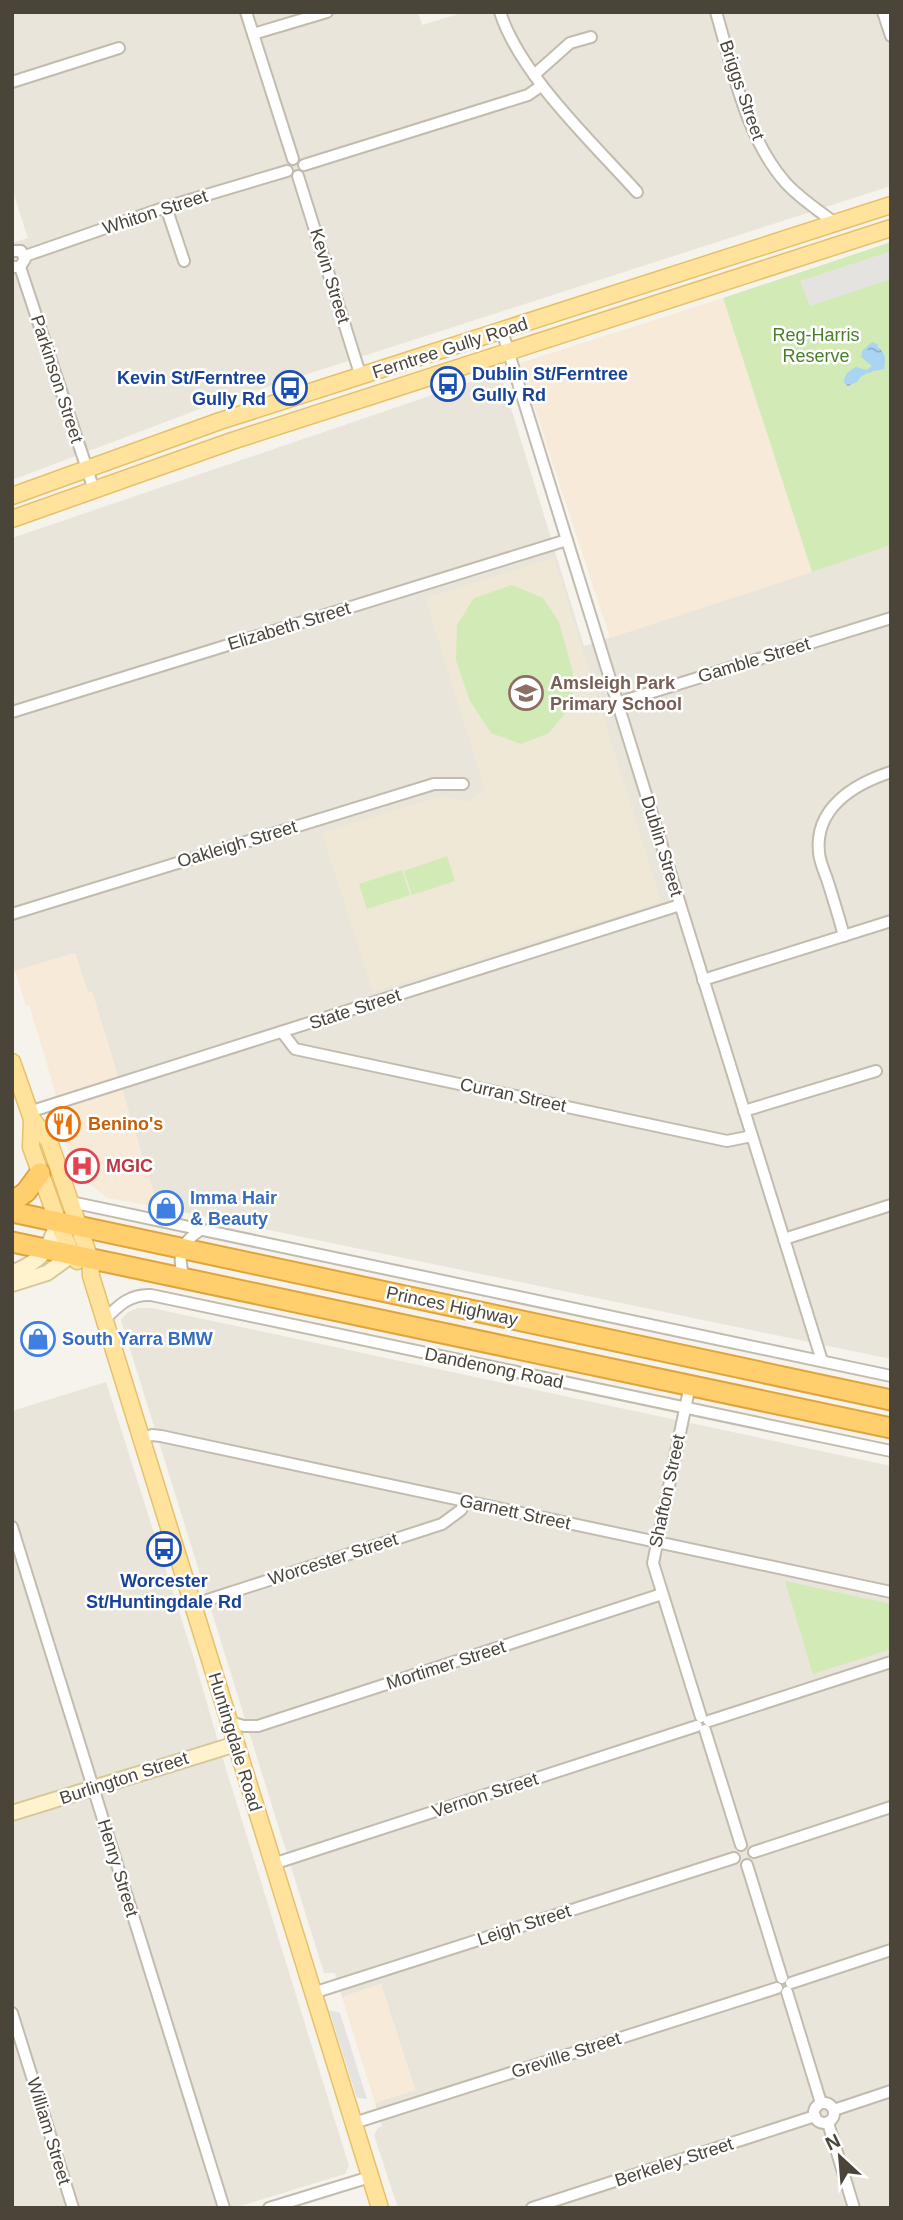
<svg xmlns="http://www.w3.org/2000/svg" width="903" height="2220" viewBox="0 0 903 2220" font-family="Arial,sans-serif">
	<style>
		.residential { fill: #eae5da }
		.commercial { fill: #f7ead8 }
		.education { fill: #efe8d6 }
		.park { fill: #d2eab5 }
		.parking { fill: #e5e3e0 }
		.water { fill: url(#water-ripples) }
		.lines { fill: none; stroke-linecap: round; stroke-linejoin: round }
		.street-casing { stroke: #c2bbae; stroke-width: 14 }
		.secondary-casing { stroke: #d6c79b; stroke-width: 18 }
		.primary-casing { stroke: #e6c16a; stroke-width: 19 }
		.highway-casing { stroke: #e0a43c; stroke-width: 23 }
		.street { stroke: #fff; stroke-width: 10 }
		.secondary { stroke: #fff3cd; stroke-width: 14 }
		.primary { stroke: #ffe39c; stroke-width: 16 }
		.highway { stroke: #ffcf6e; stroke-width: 19 }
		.labels { text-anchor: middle; stroke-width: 5; stroke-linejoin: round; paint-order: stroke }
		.street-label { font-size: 18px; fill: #4b4439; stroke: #fff }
		.park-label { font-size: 18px; fill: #4a7f2a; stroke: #fff }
		.transit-label { font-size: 18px; font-weight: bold; fill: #164399; stroke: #fff; text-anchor: start }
		.education-label { font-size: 18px; font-weight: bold; fill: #785e54; stroke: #fff; text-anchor: start }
		.food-label { font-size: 18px; font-weight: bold; fill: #c56008; stroke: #fff; text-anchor: start }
		.health-label { font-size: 18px; font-weight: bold; fill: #be3a42; stroke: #fff; text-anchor: start }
		.shop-label { font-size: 18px; font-weight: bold; fill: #366cbe; stroke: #fff; text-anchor: start }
	</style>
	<defs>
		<pattern id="water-ripples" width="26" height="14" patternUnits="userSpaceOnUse" patternTransform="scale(1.75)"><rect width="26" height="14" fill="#a9d4f2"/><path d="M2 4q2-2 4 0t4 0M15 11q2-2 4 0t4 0" fill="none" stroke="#8caec5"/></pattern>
	</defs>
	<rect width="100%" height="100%" fill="#f6f3ec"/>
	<g class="residential">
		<path d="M12,12H418L422,25L465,12H891V186L205,407L12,480V243L28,238L12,189Z"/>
		<path d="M500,372L584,646L891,545V1359L158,1207L92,992L88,993L75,953L12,972V538Z"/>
		<path d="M138,1308H152L891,1466V2208H504L502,2205L492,2208H398L374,2135L378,2128L382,2126L375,2103L415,2090L381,1984L342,1997L335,1973H324L121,1320L128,1312Z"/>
		<path d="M106,1382L195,1662L226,1769L349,2166L345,2174L234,2208H12V1411Z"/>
	</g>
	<g class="commercial">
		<path d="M723,298L812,572L610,638L520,363Z"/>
		<path d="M75,953L88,992L92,991L158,1207L107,1198L75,1171L58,1117L55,1091L29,1005L26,1006L15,971Z"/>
		<path d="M381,1984L415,2090L375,2103L342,1997Z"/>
	</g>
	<path class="education" d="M554,558L661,902L373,992L322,833L442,796L468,802L485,789L425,598Z"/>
	<g class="park">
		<path d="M891,242V545L812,572L723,298Z"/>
		<path d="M512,585L543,598L559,622L573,673L572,705L549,733L521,744L491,733L470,701L456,660L457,625L474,598Z"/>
		<path d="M447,856L455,881L412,895L404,871Z"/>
		<path d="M402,870L410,895L367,909L359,884Z"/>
		<path d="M785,1581L891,1604V1649L813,1674Z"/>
	</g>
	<g class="parking">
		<path d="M888,252L891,254V279L810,306L800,281Z"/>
		<path d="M329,2010L340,2013L367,2099L357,2098Z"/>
	</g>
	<path class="water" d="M872,342L877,344L878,347C886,354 886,359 884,369C875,371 862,372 857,382L848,386L844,383C844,374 848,372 856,367L867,370L872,366L861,357L862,351Z"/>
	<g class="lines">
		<g class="street-casing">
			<g id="street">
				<path d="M246,12L293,159"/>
				<path d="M500,12C520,75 593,143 637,192"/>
				<path d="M716,12C733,69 745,136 785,182C798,197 818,210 835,223"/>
				<path d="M883,12L891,36"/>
				<path d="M253,34L327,12"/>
				<path d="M534,75L570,43L591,37"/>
				<path d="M12,82L119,48"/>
				<path d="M304,165L528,95L541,86"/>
				<path d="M298,176L361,377"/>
				<path d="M166,207L184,261"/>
				<path d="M12,251H21L25,259L20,267H12"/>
				<path d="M25,256L166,207L287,171"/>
				<path d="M20,267L94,490"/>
				<path d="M502,331L822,1361"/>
				<path d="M617,703L891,618"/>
				<path d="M12,712L567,540"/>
				<path d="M12,914L434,784H463"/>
				<path d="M844,936C839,917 833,898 827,879C824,871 820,862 819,853C814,808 854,784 891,772"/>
				<path d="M703,980L891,921"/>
				<path d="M282,1032L295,1049L727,1141L752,1136"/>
				<path d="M744,1111L876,1071"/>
				<path d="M29,1112L680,905"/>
				<path d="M71,1202L891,1376"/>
				<path d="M784,1239L891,1205"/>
				<path d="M185,1279C176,1257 181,1243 200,1230"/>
				<path d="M105,1319C119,1305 130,1294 151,1295L891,1451"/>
				<path d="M690,1385L653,1563L701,1717"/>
				<path d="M140,1438L152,1435L161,1436L891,1592"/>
				<path d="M12,1527L224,2208"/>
				<path d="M192,1605L442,1524L461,1510L465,1501"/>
				<path d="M709,1721L891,1662"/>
				<path d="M229,1722L244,1726H258L662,1594"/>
				<path d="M705,1730L741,1845"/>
				<path d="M754,1852L891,1807"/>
				<path d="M273,1864L697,1726"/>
				<path d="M747,1865L782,1978"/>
				<path d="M791,1983L891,1950"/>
				<path d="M787,1992L821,2103"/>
				<path d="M313,1993L734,1858"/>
				<path d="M12,2013L73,2208"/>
				<circle cx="824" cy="2113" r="10"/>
				<path d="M834,2110L891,2091"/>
				<path d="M354,2123L777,1988"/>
				<path d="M828,2123L854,2208"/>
				<path d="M269,2208L370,2177"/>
				<path d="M532,2208L815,2116"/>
			</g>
		</g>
		<g class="secondary-casing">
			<g id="secondary">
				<path d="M12,1273C43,1260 47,1252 58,1222"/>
				<path d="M12,1284L47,1273L72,1255"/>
				<path d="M12,1813L236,1744"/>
			</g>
		</g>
		<g class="primary-casing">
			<g id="primary">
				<path d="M12,496L220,421L891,205"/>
				<path d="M12,519L232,441L891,228"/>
				<path d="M12,1062L32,1119L31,1147L58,1222L72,1255L77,1261"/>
				<path d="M32,1119L49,1141L90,1259L91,1276L380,2208"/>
			</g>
		</g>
		<g class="highway-casing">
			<g id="highway">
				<path d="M12,1202L26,1192L40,1173"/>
				<path d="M12,1212L891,1400"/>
				<path d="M12,1242L891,1428"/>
			</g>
		</g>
		<use href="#street" class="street"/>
		<use href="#secondary" class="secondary"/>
		<use href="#primary" class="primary"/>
		<use href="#highway" class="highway"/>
	</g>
	<defs>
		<g id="bus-ring" transform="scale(1.75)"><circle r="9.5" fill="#fff" stroke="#1a4fb4" stroke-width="1.5"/><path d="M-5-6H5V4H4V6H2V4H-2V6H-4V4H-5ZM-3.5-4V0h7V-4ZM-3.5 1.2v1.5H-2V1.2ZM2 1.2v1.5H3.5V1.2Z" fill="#1a4fb4"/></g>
		<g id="school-ring" transform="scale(1.75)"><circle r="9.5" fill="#fff" stroke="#8d6e63" stroke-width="1.5"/><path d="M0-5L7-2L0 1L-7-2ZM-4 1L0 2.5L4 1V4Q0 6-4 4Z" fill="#8d6e63"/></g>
		<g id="restaurant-ring" transform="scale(1.75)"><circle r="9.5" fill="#fff" stroke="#e8710a" stroke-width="1.5"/><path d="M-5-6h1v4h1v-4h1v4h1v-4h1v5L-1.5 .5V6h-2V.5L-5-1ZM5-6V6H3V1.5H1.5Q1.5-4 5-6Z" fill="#e8710a"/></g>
		<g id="hospital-ring" transform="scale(1.75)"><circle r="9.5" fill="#fff" stroke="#e0444e" stroke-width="1.5"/><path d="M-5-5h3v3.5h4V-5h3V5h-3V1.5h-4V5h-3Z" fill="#e0444e"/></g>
		<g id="shop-ring" transform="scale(1.75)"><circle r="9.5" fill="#fff" stroke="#3f7fe0" stroke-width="1.5"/><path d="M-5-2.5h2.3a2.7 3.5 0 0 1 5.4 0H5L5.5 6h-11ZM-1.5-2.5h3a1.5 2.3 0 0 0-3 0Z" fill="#3f7fe0"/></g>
	</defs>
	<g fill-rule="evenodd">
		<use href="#bus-ring" x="448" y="384"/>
		<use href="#bus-ring" x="290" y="388"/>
		<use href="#school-ring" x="526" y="693"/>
		<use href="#restaurant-ring" x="63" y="1124"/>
		<use href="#hospital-ring" x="82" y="1166"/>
		<use href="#shop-ring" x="166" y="1208"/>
		<use href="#shop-ring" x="38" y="1339"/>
		<use href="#bus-ring" x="164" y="1549"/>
	</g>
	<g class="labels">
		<g class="street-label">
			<text transform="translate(742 90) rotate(71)" y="6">Briggs Street</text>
			<text transform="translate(155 212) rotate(-18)" y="6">Whiton Street</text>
			<text transform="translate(330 276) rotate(73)" y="6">Kevin Street</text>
			<text transform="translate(450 348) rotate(-18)" y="6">Ferntree Gully Road</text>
			<text transform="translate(57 379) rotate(72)" y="6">Parkinson Street</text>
			<text transform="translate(289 626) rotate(-17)" y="6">Elizabeth Street</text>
			<text transform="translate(754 660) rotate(-17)" y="6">Gamble Street</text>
			<text transform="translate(237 844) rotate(-17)" y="6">Oakleigh Street</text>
			<text transform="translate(662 846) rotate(73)" y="6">Dublin Street</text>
			<text transform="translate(355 1009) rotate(-18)" y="6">State Street</text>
			<text transform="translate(513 1095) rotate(12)" y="6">Curran Street</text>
			<text transform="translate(452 1306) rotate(12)" y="6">Princes Highway</text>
			<text transform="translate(494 1368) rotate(12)" y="6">Dandenong Road</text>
			<text transform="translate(667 1491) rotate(-78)" y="6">Shafton Street</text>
			<text transform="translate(515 1512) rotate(12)" y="6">Garnett Street</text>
			<text transform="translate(333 1559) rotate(-18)" y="6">Worcester Street</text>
			<text transform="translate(446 1665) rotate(-18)" y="6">Mortimer Street</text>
			<text transform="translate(235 1742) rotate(73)" y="6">Huntingdale Road</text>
			<text transform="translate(124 1778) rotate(-18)" y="6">Burlington Street</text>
			<text transform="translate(485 1795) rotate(-18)" y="6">Vernon Street</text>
			<text transform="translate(118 1868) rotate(73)" y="6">Henry Street</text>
			<text transform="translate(524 1925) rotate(-18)" y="6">Leigh Street</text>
			<text transform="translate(566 2055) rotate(-18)" y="6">Greville Street</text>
			<text transform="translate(49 2131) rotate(73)" y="6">William Street</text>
			<text transform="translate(674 2162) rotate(-18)" y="6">Berkeley Street</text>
		</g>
		<g class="park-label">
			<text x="816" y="341">Reg-Harris<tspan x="816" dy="21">Reserve</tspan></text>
		</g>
		<g class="transit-label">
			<text x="472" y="380">Dublin St/Ferntree<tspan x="472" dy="21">Gully Rd</tspan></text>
			<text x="266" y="384" text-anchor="end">Kevin St/Ferntree<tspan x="266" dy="21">Gully Rd</tspan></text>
			<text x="164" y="1587" text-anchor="middle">Worcester<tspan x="164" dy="21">St/Huntingdale Rd</tspan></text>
		</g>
		<g class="education-label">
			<text x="550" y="689">Amsleigh Park<tspan x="550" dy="21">Primary School</tspan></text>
		</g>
		<g class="food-label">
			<text x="88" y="1130">Benino's</text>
		</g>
		<g class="health-label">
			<text x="106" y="1172">MGIC</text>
		</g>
		<g class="shop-label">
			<text x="190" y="1204">Imma Hair<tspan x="190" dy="21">&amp; Beauty</tspan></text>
			<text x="62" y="1345">South Yarra BMW</text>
		</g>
	</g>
	<rect width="903" height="2220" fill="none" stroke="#4b4439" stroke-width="28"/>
	<g transform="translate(840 2157) rotate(334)" stroke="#ffffff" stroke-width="5" paint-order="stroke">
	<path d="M0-5L12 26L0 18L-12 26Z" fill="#4b4439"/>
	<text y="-10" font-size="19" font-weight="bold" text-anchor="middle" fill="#4b4439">N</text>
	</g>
</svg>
